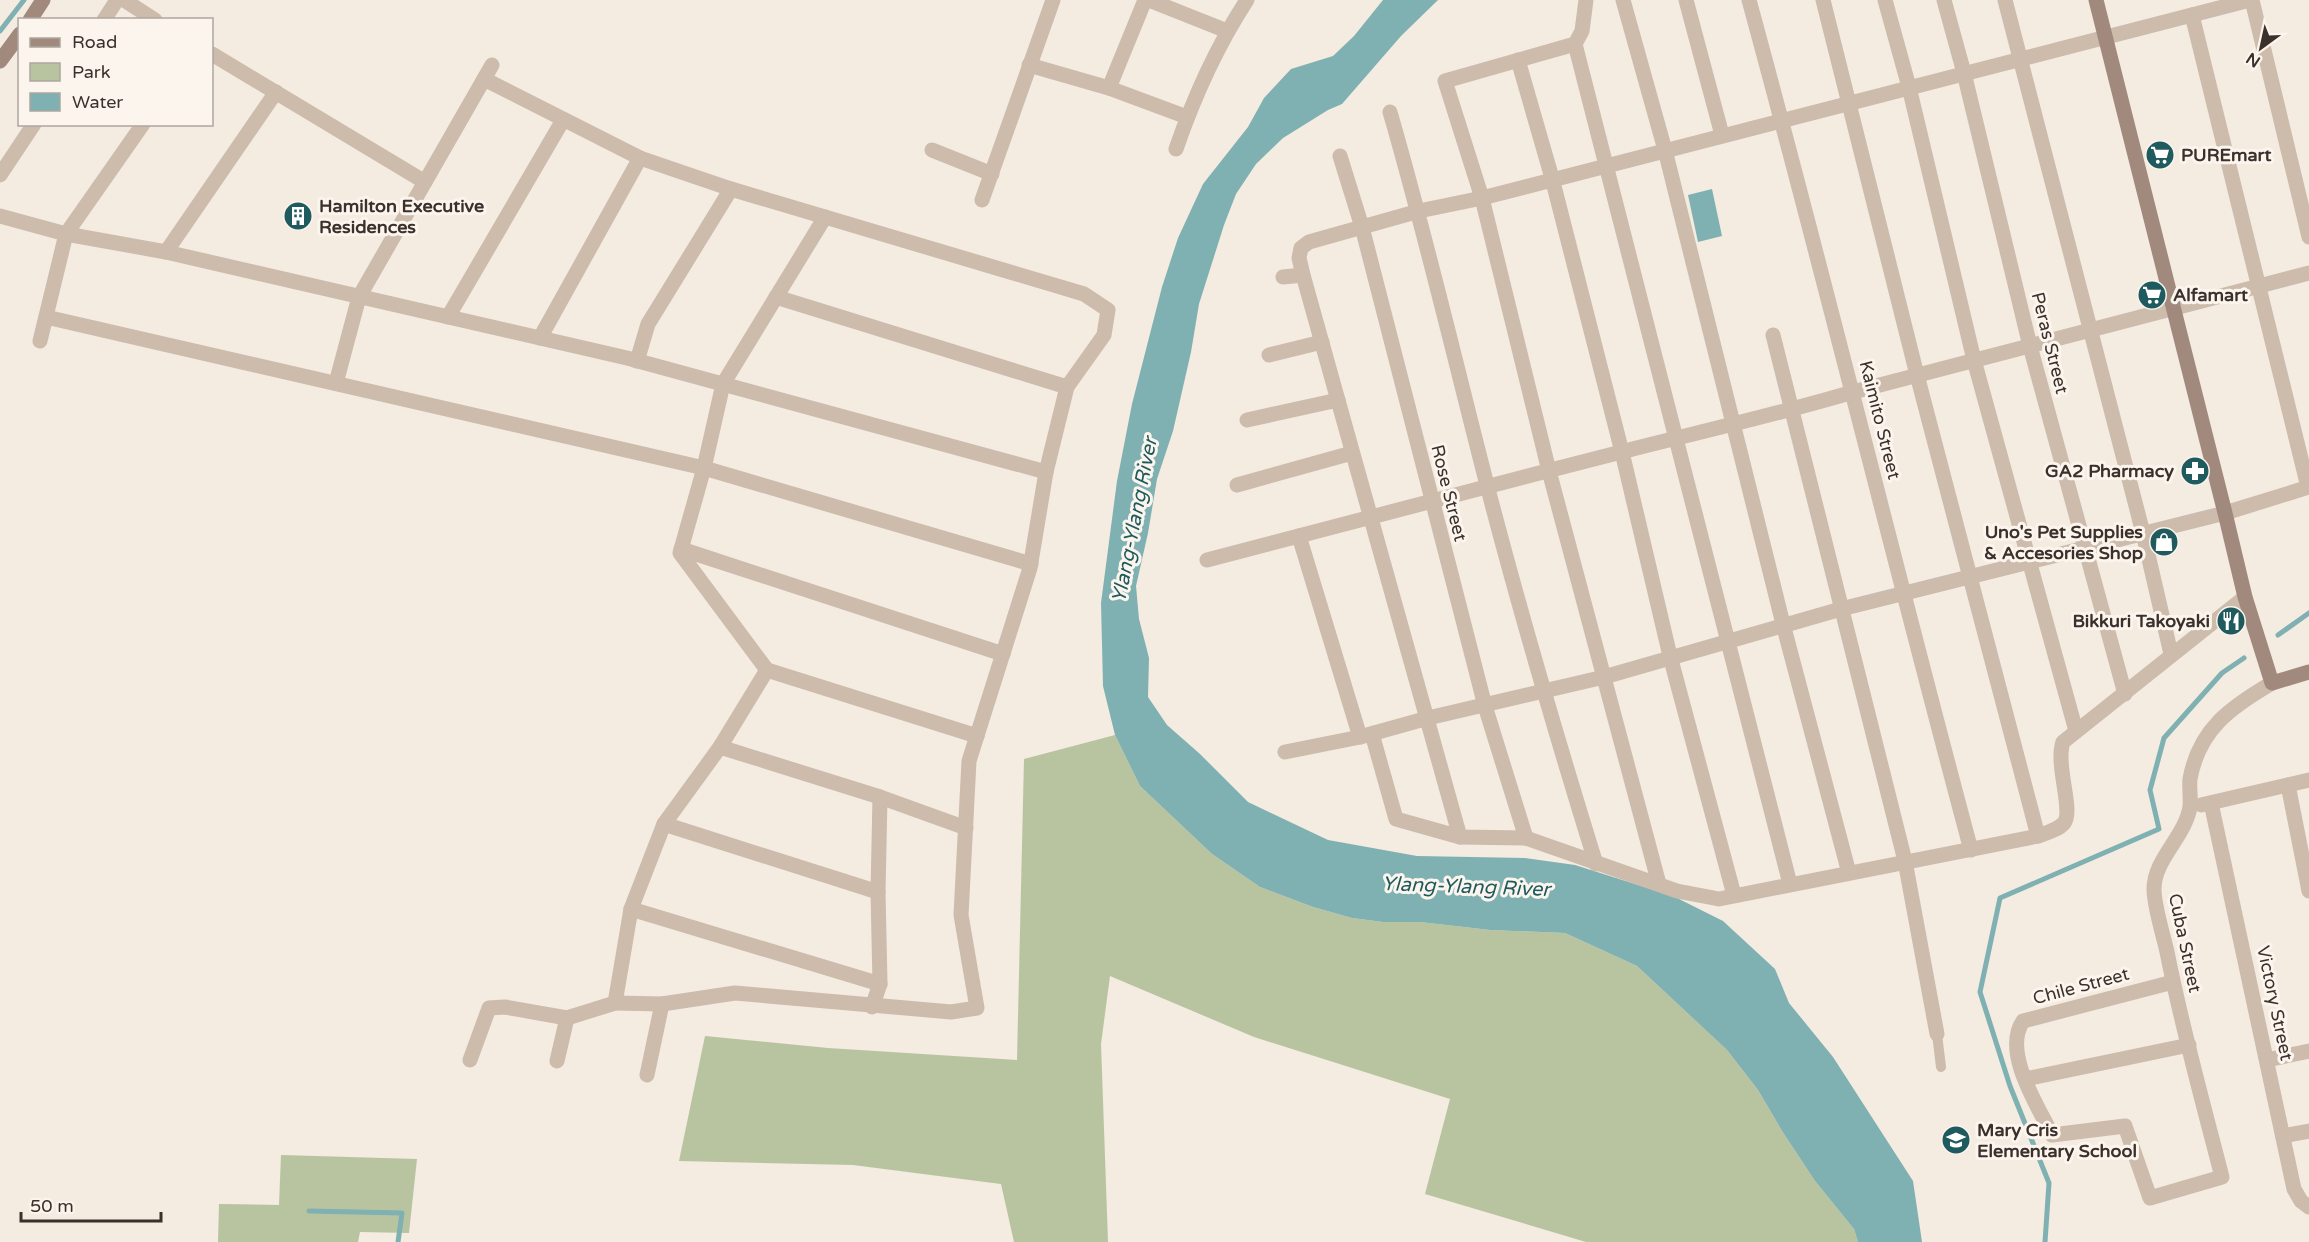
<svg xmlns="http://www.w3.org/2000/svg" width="2309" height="1242" viewBox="0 0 2309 1242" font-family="'Varela Round',sans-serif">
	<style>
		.green { fill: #b8c4a0 }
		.water { fill: #7fb0b2 }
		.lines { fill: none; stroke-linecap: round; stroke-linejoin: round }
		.stream { stroke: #7fb0b2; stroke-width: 5 }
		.lane { stroke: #cdbbac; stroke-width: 10 }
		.street { stroke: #cdbbac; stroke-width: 15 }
		.secondary { stroke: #a18a7d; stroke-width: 15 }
		.labels { text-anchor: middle; stroke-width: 6; stroke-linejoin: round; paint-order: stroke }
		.poi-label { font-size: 18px; font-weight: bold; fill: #3b302b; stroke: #fbf5ee; text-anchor: start }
		.street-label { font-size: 18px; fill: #3b302b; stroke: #fbf5ee }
		.water-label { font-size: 20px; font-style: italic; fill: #1f5a5e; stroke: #fbf5ee }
	</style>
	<rect width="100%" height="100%" fill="#f4ebe1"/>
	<g class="green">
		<path d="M1115,735L1140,786L1212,854L1260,887L1313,907L1352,918L1383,922H1420L1490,930L1565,933L1637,966L1727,1050L1758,1090L1782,1131L1815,1181L1854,1229L1858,1242H1586L1425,1194L1450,1099L1254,1037L1110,976L1101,1044L1108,1242H1014L1001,1184L853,1165L679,1161L705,1036L828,1048L1017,1060L1024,759Z"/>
		<path d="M281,1155L417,1159L409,1233L360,1232L358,1242H218L219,1204L279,1205Z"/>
	</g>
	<g class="water">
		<path d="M1383,0H1438L1401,36L1342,104L1328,110L1283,138L1256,164L1236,194L1224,225L1199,304L1191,352L1173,431L1157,479L1148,533L1136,586L1139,619L1149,658L1148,697L1167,725L1200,754L1248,802L1328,840L1417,856L1525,858L1575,865L1673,896L1723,921L1775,969L1789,1003L1833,1057L1913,1181L1922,1242H1858L1854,1229L1815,1181L1782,1131L1758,1090L1727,1050L1637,966L1565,933L1490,930L1420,922H1383L1352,918L1313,907L1260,887L1212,854L1140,786L1115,735L1103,686L1101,603L1117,481L1132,404L1162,287L1178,238L1203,184L1248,127L1264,98L1291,69L1333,56L1354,36Z"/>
		<path d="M1712,189L1722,236L1698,242L1688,195Z"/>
	</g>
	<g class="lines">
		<g class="stream">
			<path d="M0,31L24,0"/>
			<path d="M2278,635L2309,613"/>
			<path d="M309,1211L402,1213L398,1242"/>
			<path d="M2045,1242L2049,1183L2010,1086L1980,992L2000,898L2159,829L2150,790L2164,738L2222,673L2244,658"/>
		</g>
		<path class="lane" d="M1937,1034L1941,1067"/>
		<g class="street">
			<path d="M124,0L155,20"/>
			<path d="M1149,0L1227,31"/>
			<path d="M1586,0L1582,31L1575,44L1445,81L1482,198L1549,471L1659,884"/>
			<path d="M1623,0L1665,150L1783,624L1849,873"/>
			<path d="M1686,0L1722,135"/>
			<path d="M1749,0C1826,282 1895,567 1971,850"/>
			<path d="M1823,0L1917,375L2038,836"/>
			<path d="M1885,0L1909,87L1974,360L2076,731"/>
			<path d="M1944,0L1964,73L2030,346L2125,694"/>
			<path d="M2005,0L2143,533L2171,654"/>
			<path d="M2252,0L2309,237"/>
			<path d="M2192,15L2308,487"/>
			<path d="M104,20L117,0"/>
			<path d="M1575,44L1790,884"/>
			<path d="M212,54L425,182"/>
			<path d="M1518,60L1552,178L1622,452L1670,656L1734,895"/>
			<path d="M1029,65L1109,88L1187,117"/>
			<path d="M484,79L640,158L540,338"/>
			<path d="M1109,88L1145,0"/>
			<path d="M1390,112C1426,236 1455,361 1487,485C1520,612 1557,738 1596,864"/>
			<path d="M1176,149C1194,97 1217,46 1247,0"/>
			<path d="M932,150L992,174"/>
			<path d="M1340,156L1362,227L1485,706L1526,838"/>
			<path d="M0,175L34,124"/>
			<path d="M982,200L1053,0"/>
			<path d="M0,216L66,234L166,252L627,358L1046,472"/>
			<path d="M825,217L723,384L704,468L1031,564"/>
			<path d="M166,252L276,92"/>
			<path d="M1283,277L1303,275"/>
			<path d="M776,297L1067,387"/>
			<path d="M46,317L704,468L680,553L767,670L720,747L664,824L631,909L615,1003L567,1018L505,1007L489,1008L470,1060"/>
			<path d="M448,317L563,120"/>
			<path d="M1773,335L1905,861L1937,1034"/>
			<path d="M40,341L66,234L143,124"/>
			<path d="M1269,355L1322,342"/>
			<path d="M637,361L648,324L731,189"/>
			<path d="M336,383L359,297L492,65"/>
			<path d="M1247,420L1338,400"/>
			<path d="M1237,485L1352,453"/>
			<path d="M1299,536L1360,737"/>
			<path d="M681,549L1003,654"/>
			<path d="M1207,560C1347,523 1488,486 1629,450C1704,431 1779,414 1853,392L2309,273"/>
			<path d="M767,670L977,736"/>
			<path d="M1374,733V741L1396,819L1460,837L1526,838L1677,891L1719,899L2038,836C2046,833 2058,830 2064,823C2074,811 2055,765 2063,742L2245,597"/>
			<path d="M720,747L880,797L966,828"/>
			<path d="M1285,752L1360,737L1428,718L1604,677L1841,609L2225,513L2309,487"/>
			<path d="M2288,785L2309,891"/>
			<path d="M2211,803L2294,1189L2301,1201L2309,1207"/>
			<path d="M2201,805L2309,780"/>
			<path d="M664,824L878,892"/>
			<path d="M1460,837L1303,275L1299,258L1301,248L1309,242L1419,211L1482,198L2250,0"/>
			<path d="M631,909L880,984"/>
			<path d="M2173,982L2023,1021C2002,1052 2038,1106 2052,1135L2125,1126L2150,1198L2222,1177C2203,1103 2182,1028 2167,952C2163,934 2154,906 2154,889C2154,859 2185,837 2190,807C2191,798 2189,788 2190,779C2199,729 2231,707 2272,683"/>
			<path d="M615,1003L662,1004L735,993L951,1012L977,1008L961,915L969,761L1030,568L1046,472L1067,387L1104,335L1108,310L1084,294L731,189L640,158"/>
			<path d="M872,1007L880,984L878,892L880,797"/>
			<path d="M2267,1060L2309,1051"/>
			<path d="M557,1061L567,1018"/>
			<path d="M647,1075L662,1004"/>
			<path d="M2025,1079L2189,1045"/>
			<path d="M2283,1136L2309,1131"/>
		</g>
		<g class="secondary">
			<path d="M2096,0L2225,513L2245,597L2272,683L2309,672"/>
			<path d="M30,20L43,0"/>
			<path d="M0,61L20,34"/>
		</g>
	</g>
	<defs>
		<g id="supermarket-disc" transform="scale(1.5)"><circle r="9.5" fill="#1f5a5e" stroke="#fbf5ee"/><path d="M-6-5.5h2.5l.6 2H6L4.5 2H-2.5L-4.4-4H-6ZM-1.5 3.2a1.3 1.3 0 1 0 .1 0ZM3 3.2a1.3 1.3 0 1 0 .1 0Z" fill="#fff"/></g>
		<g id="building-disc" transform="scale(1.5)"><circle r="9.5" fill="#1f5a5e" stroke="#fbf5ee"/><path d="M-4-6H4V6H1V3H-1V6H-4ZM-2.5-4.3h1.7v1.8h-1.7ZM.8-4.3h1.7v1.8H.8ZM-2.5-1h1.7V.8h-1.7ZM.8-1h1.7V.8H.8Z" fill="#fff"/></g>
		<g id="pharmacy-disc" transform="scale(1.5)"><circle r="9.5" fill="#1f5a5e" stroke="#fbf5ee"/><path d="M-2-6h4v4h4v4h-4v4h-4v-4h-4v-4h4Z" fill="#fff"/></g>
		<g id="shop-disc" transform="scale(1.5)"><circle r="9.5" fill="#1f5a5e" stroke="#fbf5ee"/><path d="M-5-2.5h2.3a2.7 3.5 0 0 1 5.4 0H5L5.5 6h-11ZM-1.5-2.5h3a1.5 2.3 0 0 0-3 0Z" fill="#fff"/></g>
		<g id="restaurant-disc" transform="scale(1.5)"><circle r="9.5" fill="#1f5a5e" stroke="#fbf5ee"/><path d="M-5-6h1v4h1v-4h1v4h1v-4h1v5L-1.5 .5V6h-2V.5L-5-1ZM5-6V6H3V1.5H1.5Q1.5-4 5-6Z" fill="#fff"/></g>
		<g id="school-disc" transform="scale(1.5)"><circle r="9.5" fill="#1f5a5e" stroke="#fbf5ee"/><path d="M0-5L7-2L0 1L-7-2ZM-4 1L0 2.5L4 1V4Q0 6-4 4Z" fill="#fff"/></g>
	</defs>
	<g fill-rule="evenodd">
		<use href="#supermarket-disc" x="2160" y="155"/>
		<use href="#building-disc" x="298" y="216"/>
		<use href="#supermarket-disc" x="2152" y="295"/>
		<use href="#pharmacy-disc" x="2195" y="471"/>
		<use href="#shop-disc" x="2164" y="542"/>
		<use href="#restaurant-disc" x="2231" y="621"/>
		<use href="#school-disc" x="1956" y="1140"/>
	</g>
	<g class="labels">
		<g class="poi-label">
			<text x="2181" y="161">PUREmart</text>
			<text x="319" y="212">Hamilton Executive<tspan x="319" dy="21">Residences</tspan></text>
			<text x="2173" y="301">Alfamart</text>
			<text x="2174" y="477" text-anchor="end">GA2 Pharmacy</text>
			<text x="2143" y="538" text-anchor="end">Uno's Pet Supplies<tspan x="2143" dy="21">&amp; Accesories Shop</tspan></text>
			<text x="2210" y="627" text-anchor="end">Bikkuri Takoyaki</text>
			<text x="1977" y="1136">Mary Cris<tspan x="1977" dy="21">Elementary School</tspan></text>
		</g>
		<g class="street-label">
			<text transform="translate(2050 343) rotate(76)" y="6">Peras Street</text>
			<text transform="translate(1880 420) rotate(76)" y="6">Kaimito Street</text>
			<text transform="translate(1449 493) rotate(76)" y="6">Rose Street</text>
			<text transform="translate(2185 943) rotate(78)" y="6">Cuba Street</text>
			<text transform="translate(2081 986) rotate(-15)" y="6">Chile Street</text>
			<text transform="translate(2275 1003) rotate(78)" y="6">Victory Street</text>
		</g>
		<g class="water-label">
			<text transform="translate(1134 520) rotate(-79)" y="7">Ylang-Ylang River</text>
			<text transform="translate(1466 886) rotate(2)" y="7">Ylang-Ylang River</text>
		</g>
	</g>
	<rect x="18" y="18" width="195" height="108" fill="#fbf5ee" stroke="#aea6a0" stroke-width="1.5"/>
	<rect x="30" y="38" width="30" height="9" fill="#a18a7d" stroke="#aea6a0" stroke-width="1.5"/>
	<text x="72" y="48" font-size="18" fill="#3b302b">Road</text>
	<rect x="30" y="63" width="30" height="18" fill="#b8c4a0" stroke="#aea6a0" stroke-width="1.5"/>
	<text x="72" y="78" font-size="18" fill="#3b302b">Park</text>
	<rect x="30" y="93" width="30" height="18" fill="#7fb0b2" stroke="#aea6a0" stroke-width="1.5"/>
	<text x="72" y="108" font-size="18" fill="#3b302b">Water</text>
	<g transform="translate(2261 48) rotate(213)" stroke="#fbf5ee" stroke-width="4.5" paint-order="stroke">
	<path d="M0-4.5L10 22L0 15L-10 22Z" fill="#3b302b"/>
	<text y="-9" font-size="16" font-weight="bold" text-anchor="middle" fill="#3b302b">N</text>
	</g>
	<path d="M21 1212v9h140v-9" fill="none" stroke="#3b302b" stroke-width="3"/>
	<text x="30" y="1212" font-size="18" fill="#3b302b" stroke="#fbf5ee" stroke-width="4.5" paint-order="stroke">50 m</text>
</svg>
